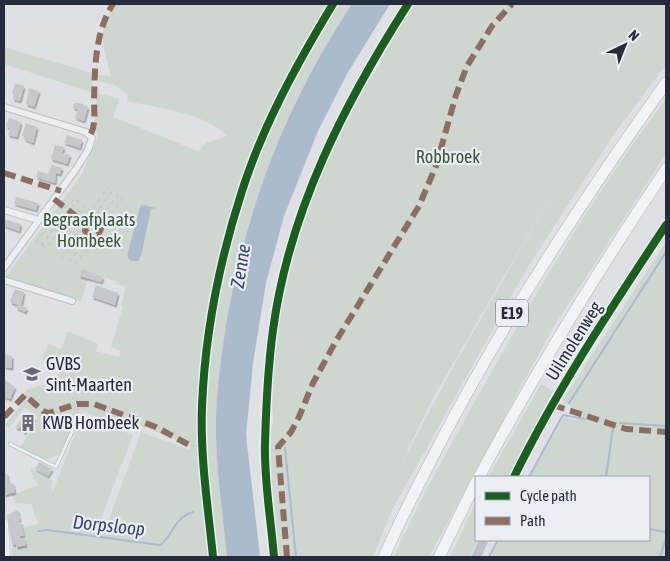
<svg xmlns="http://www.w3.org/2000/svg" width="670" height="561" viewBox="0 0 670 561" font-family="'Asap Condensed',sans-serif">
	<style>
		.green { fill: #ced7cf; fill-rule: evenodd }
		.water { fill: #acbace }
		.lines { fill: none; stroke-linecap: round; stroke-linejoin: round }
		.stream { stroke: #acbace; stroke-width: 2 }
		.building { fill: #c6c8cc; filter: url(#shadow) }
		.service-casing { stroke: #bcbec2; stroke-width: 4.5 }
		.minor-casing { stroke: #bcbec2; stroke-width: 8 }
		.tertiary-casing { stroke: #bcbec2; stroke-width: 9 }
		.motorway-casing { stroke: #b1b3b8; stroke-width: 12 }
		.path { stroke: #c0c1c6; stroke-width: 1; stroke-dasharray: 4 4; stroke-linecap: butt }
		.service { stroke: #edeef0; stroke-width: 3 }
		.minor { stroke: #edeef0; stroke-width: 6 }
		.tertiary { stroke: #edeef0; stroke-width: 8 }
		.secondary { stroke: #bfc1c6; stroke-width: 9 }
		.motorway { stroke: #f2f3f4; stroke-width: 11 }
		.quiet { stroke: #8d6e63; stroke-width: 6; stroke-dasharray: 12 6; stroke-linecap: butt }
		.cycleway-casing { stroke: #ebeef4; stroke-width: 11 }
		.cycleway { stroke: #1b5e20; stroke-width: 8 }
		.labels { text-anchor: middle; stroke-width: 4.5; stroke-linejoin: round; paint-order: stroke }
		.shield { fill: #ebeef4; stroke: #616672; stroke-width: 1 }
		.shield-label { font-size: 16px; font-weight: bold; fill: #262c3b }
		.park-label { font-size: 18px; fill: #375734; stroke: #ebeef4 }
		.street-label { font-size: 18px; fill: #262c3b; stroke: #ebeef4 }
		.poi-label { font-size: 18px; fill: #262c3b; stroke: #ebeef4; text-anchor: start }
		.water-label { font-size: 19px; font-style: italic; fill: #32476e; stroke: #ebeef4 }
	</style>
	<defs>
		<filter id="shadow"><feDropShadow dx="1.5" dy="2.5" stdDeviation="0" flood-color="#0004"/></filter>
	</defs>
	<rect width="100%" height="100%" fill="#dee0e4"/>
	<g class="green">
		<path d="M115,4H352C287,102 248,203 227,319C221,358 215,397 216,436C217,476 223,517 227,557H12V548L27,546L24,527L38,524L31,504L15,503L12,495L39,485L33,478L30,467L53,481L51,486L53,491L82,416L133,435L100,521L107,524L141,432L191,450L189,445L138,425L137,431L79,410L60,454L45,460L20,448L38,418L25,407L9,428L4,426L23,403L26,390L55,381L62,366L42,359L48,344L61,349L68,331L98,344L96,351L119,357L121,351L111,347L123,306L121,305L126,287L115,283L119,282L87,272L86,279L88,280L81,302L4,279L82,174L97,139V133L94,131L97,93L120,99L113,117L198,151L206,143L227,136C202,111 160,109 127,101L128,94L114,85L99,81L98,75L111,76C103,45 96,33 115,4Z"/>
		<path d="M412,4H666V65L614,134L526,270L393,508L373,557H278L267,437C275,425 275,414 270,401L278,323L292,261L316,186L338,134L363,84L371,78L381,63V53ZM557,186L456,362L399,468L434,396Z"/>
		<path d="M4,47L92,73L94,93L4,64Z"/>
		<path d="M666,99V154L553,328L429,557H394C418,502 449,449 478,396C535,294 595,192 666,99Z"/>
		<path d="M666,242V557H491L500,540H649V477H530L564,417L577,420L579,409L573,408L552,393L508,477H488L541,384L564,398Z"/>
		<path d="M476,502V540H478L470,557H450Z"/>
	</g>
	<g class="water">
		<path d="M352,4H390L347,74L318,131L284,216L266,283L253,363L246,435L260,557H227C223,517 217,476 216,436C215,397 221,358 227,319C248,203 287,102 352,4Z"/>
		<path d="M142,205L156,208L151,209L141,256L138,261H131L127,256L140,207Z"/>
	</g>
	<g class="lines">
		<g class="stream">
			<path d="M569,403L666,252"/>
			<path d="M620,423L666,426"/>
			<path d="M285,448L296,557"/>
			<path d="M529,477L563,415L585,419"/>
			<path d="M606,477L613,428"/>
			<path d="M649,529L666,532"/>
			<path d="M38,531L47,530L160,545C174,535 173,518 193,512"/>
			<path d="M489,557L498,540"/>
			<path d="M660,557L666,538"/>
		</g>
	</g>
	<g class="building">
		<path d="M15,83L24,86L20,101L13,99L14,95L12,94Z"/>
		<path d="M29,88L39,91L34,107L26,104Z"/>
		<path d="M74,103H80L88,107L84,121L75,118L78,109L73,108Z"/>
		<path d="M9,118L21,122L17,137L8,135L10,128L6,127Z"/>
		<path d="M26,123L37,127L33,143L24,139L25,137L22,136Z"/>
		<path d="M67,135L82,140L80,148L64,143Z"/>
		<path d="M55,145L64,147L62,153L70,155L67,164L51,159Z"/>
		<path d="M52,165L62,168L60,174L56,173L55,183L36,177L38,171L48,174Z"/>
		<path d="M16,197L38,203L36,210L14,204Z"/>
		<path d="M4,219L21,224L19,231L4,226Z"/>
		<path d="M82,269L103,277L101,282L79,276Z"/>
		<path d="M96,285L118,293L115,305L92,297Z"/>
		<path d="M15,289L24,292L21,306L27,308L25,312L16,308L18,305L10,302Z"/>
		<path d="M4,354L12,356V368L4,367Z"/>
		<path d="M4,379L15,387L10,399L4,397Z"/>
		<path d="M25,414L35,418L24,433L21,428L26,418L19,429L15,427Z"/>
		<path d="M39,462L52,469L48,476L35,469Z"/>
		<path d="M7,473L9,484L13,483L15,492L4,495V474Z"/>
		<path d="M18,510L20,520L17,522H21L24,536H20V539L24,538L26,545L16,547V544L12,545L7,515Z"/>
	</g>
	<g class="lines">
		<g class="service-casing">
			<path id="service" d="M10,444L56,467L80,414"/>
		</g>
		<g class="minor-casing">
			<g id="minor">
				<path d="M4,107L86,132L92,138L88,150L76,169L4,268"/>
				<path d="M4,210L38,220"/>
				<path d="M4,280L72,301"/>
			</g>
		</g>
		<g class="tertiary-casing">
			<path id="tertiary" d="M4,523L6,557"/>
		</g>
		<g class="motorway-casing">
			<g id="motorway">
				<path d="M479,477C536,371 599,269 666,169"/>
				<path d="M384,557C400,519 420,482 439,445C505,318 583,199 666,83"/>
				<path d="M439,557L476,482"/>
			</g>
		</g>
		<g class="path">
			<path d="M71,204L92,220"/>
			<path d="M64,208L75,199L90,210"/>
			<path d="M94,214L91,211L108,187"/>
			<path d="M60,215L81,232"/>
			<path d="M53,220L37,241L42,245L58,223L78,237"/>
			<path d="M92,222L94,216L114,189"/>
			<path d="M97,223L120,192"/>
			<path d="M101,227L125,195"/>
			<path d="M55,229L73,243"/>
			<path d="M42,245L47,248L59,232"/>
			<path d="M61,259L85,230"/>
			<path d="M69,262L89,235"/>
			<path d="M75,265L92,243L93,236"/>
			<path d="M191,446L202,447"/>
		</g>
		<use href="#service" class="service"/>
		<use href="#minor" class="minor"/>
		<use href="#tertiary" class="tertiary"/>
		<g class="secondary">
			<path d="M514,477C557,389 612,307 666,225"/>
			<path d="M476,557L484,540"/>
		</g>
		<use href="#motorway" class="motorway"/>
		<g class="quiet">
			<path d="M91,134C96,123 94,112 94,99C95,67 95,32 113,4"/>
			<path d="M4,173L61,191"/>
			<path d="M54,199L86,224L94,222L101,229L99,233L92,236L85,231L86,224"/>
			<path d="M553,405L626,429L666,432"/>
			<path d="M4,417L25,395L43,411L49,413L77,404H94L156,427L191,446"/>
			<path d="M287,557L278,447L291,432L299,417L313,383L336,341L419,206L436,166L456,95L467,66L492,26L512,4"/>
		</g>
		<g class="cycleway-casing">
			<g id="cycleway">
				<path d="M514,477C557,389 612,307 666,225"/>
				<path d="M213,557C208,507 200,457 202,406C205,334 220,259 242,191C263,125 298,62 333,4"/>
				<path d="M274,557C271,520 264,481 265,444C266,407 268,367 273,330C289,211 344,104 408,4"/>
			</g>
		</g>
		<use href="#cycleway" class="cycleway"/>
	</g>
	<defs>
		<g id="school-bare" transform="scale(1.35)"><path d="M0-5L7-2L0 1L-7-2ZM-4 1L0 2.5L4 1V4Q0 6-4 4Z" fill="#666b76" stroke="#ebeef4" stroke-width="2.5" paint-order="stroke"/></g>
		<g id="building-bare" transform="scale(1.35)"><path d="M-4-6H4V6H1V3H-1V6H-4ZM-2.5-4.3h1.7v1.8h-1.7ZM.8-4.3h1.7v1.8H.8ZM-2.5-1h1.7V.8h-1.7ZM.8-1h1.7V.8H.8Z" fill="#666b76" stroke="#ebeef4" stroke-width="2.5" paint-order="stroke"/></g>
	</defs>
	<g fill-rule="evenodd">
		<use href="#school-bare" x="32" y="374"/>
		<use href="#building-bare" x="28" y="423"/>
	</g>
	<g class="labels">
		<rect class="shield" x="496" y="299.5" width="32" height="27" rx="4"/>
		<g class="shield-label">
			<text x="512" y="319">E19</text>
		</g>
		<g class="park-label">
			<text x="448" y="163">Robbroek</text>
			<text x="89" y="226">Begraafplaats<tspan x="89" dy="21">Hombeek</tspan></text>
		</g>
		<g class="street-label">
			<text transform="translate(574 341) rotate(-58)" y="6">Uilmolenweg</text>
		</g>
		<g class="poi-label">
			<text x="46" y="370">GVBS<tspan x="46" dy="21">Sint-Maarten</tspan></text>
			<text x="42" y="429">KWB Hombeek</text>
		</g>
		<g class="water-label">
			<text transform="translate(240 266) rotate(-81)" y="7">Zenne</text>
			<text transform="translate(109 525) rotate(6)" y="7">Dorpsloop</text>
		</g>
	</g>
	<rect width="670" height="561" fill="none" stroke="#262c3b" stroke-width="10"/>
	<rect x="475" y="476" width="175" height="65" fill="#ebeef4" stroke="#9ca0aa"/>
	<rect x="485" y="492" width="25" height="8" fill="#1b5e20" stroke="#9ca0aa"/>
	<text x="520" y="501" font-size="15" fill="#262c3b">Cycle path</text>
	<rect x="485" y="517" width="25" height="8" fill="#8d6e63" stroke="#9ca0aa"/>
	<text x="520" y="526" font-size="15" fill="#262c3b">Path</text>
	<g transform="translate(625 45) rotate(43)" stroke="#ebeef4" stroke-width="4" paint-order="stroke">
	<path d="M0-4L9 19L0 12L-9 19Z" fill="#262c3b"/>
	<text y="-8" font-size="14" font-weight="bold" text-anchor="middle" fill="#262c3b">N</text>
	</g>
</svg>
